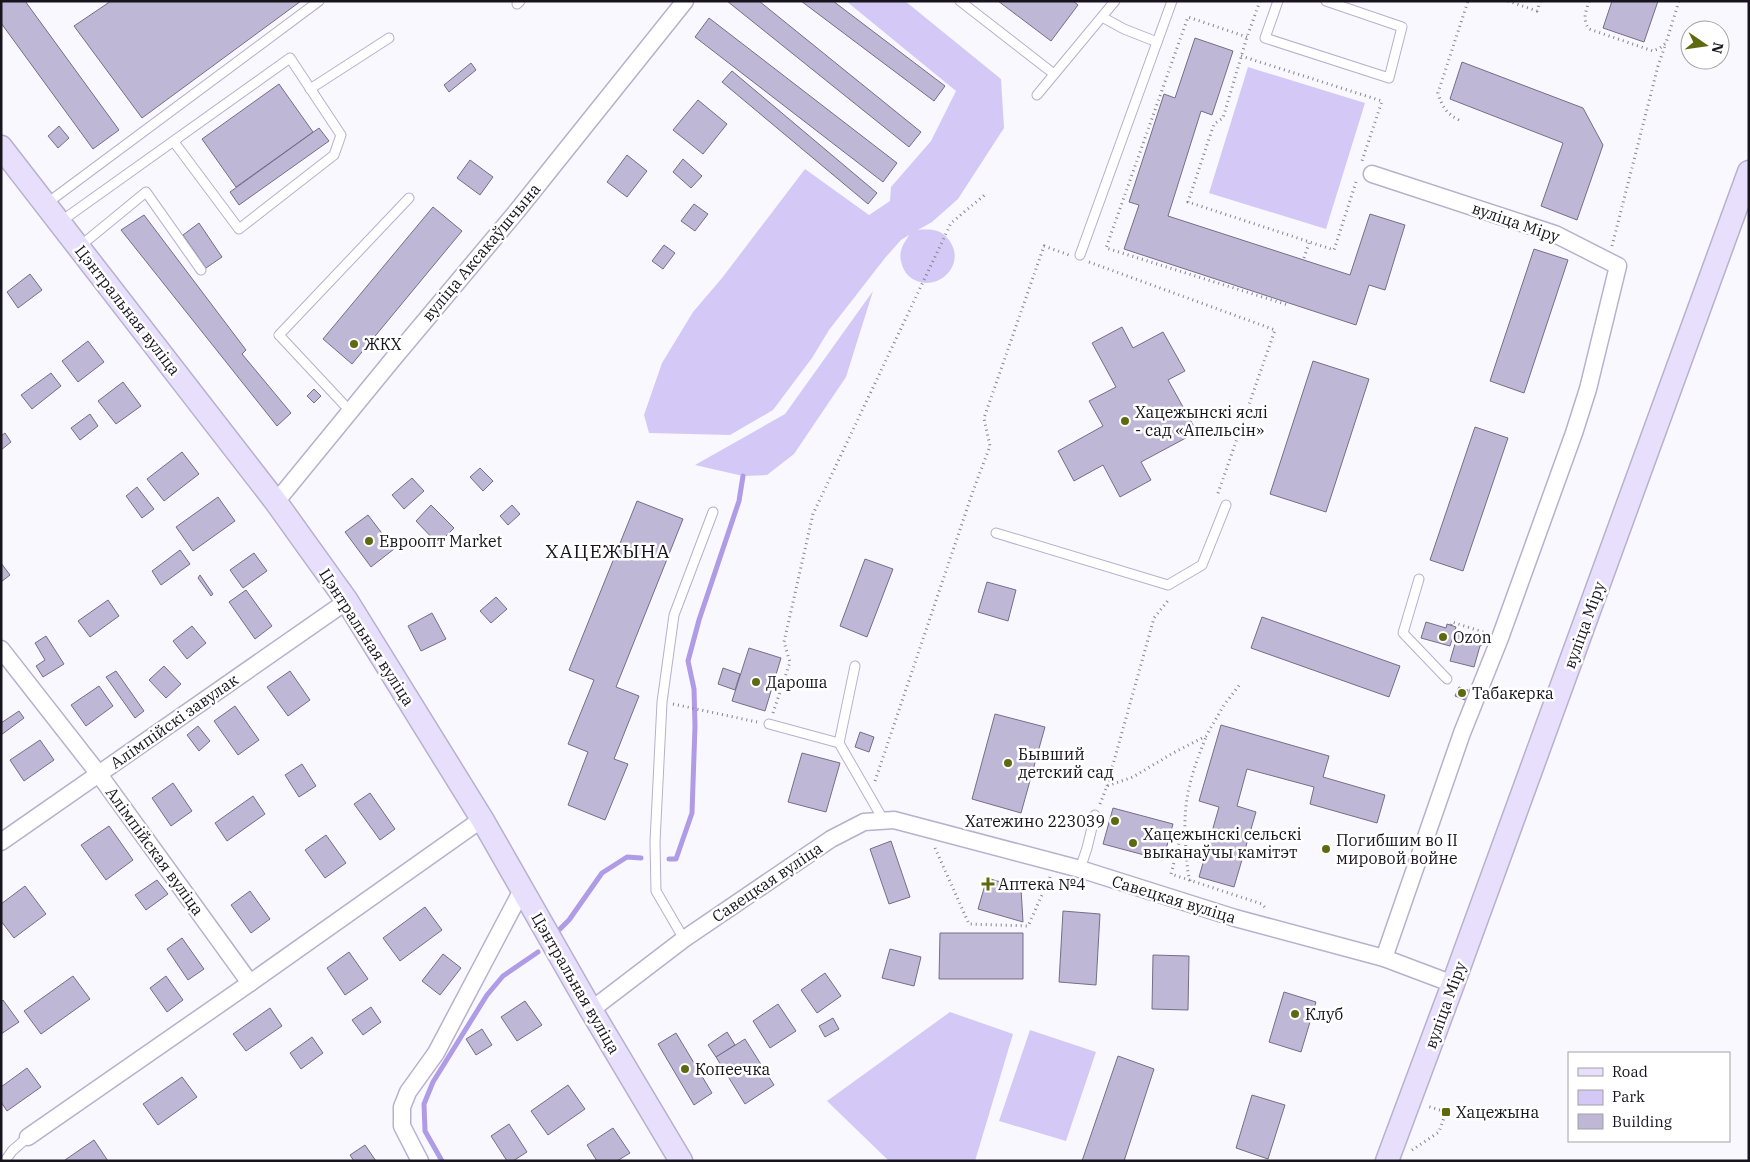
<svg xmlns="http://www.w3.org/2000/svg" width="1750" height="1162" viewBox="0 0 1750 1162" font-family="'IBM Plex Serif',serif">
	<style>
		.green { fill: #d4c8f7 }
		.lines { fill: none; stroke-linecap: round; stroke-linejoin: round }
		.stream { stroke: #af9be6; stroke-width: 5 }
		.building { fill: #beb7d5; stroke: #746e89 }
		.lane-casing { stroke: #b7b0ce; stroke-width: 11 }
		.street-casing { stroke: #b7b0ce; stroke-width: 19 }
		.secondary-casing { stroke: #b7b0ce; stroke-width: 25 }
		.path { stroke: #86848c; stroke-width: 3; stroke-dasharray: 1 4; stroke-linecap: butt }
		.lane { stroke: #fff; stroke-width: 9 }
		.street { stroke: #fff; stroke-width: 16 }
		.secondary { stroke: #e8dffc; stroke-width: 22 }
		.poi-dot { fill: #5f690f; stroke: #fff; stroke-width: 2 }
		.labels { text-anchor: middle; stroke-width: 5; stroke-linejoin: round; paint-order: stroke }
		.street-label { font-size: 16px; fill: #17141e; stroke: #fff }
		.poi-label { font-size: 16px; fill: #17141e; stroke: #fff; text-anchor: start }
		.quarter-label { font-size: 19px; letter-spacing: 1px; fill: #17141e; stroke: #fff }
	</style>
	<rect width="100%" height="100%" fill="#faf8ff"/>
	<g class="green">
		<path d="M846,1H905L1001,79L1004,128L958,199L932,222L918,230C931,229 943,229 951,243C967,271 927,298 906,273C902,267 899,258 901,251C902,245 907,239 909,235L901,240L885,258L829,330L812,358L773,410L730,435L649,433L644,415L662,363L693,312L722,278L805,169L869,215L890,201L891,187L931,141L956,91Z"/>
		<path d="M1248,67L1365,103L1326,229L1209,193Z"/>
		<path d="M873,291L846,377L794,454L767,475L743,476L695,465L785,414Z"/>
		<path d="M950,1012L1013,1034L975,1161H889L827,1101Z"/>
		<path d="M1030,1030L1096,1052L1066,1141L999,1121Z"/>
	</g>
	<g class="lines">
		<g class="stream">
			<path d="M669,859H676L692,813L695,726L694,689L688,661L699,620L739,501L743,476"/>
			<path d="M560,929L569,920L602,873L627,857L641,858"/>
			<path d="M442,1161L425,1131L424,1104L433,1082L487,995L503,976L538,952"/>
		</g>
	</g>
	<g class="building">
		<path d="M1,1H25L119,130L93,149L1,23Z"/>
		<path d="M111,1H301L142,118L74,26Z"/>
		<path d="M727,1H759L921,132L909,147Z"/>
		<path d="M801,1H833L945,86L934,101Z"/>
		<path d="M998,1H1073L1078,5L1051,41Z"/>
		<path d="M1612,1H1658L1644,42L1603,28Z"/>
		<path d="M709,18L897,163L883,182L695,37Z"/>
		<path d="M1195,38L1233,51L1212,115L1201,111L1168,216L1350,275L1370,214L1405,225L1385,290L1369,285L1356,325L1124,249L1139,205L1129,202L1164,94L1175,98Z"/>
		<path d="M1462,62L1583,108L1603,145L1577,220L1541,206L1563,143L1450,99Z"/>
		<path d="M471,63L476,70L449,92L444,85Z"/>
		<path d="M732,71L877,193L868,204L722,82Z"/>
		<path d="M279,84L313,132L236,187L202,139Z"/>
		<path d="M698,100L727,124L703,154L673,130Z"/>
		<path d="M59,126L69,138L58,148L48,136Z"/>
		<path d="M319,128L329,141L239,205L230,192Z"/>
		<path d="M627,155L647,171L627,197L607,182Z"/>
		<path d="M683,159L702,176L691,188L673,172Z"/>
		<path d="M470,160L493,177L480,195L457,178Z"/>
		<path d="M694,204L708,214L695,231L681,221Z"/>
		<path d="M433,207L462,231L352,364L323,339Z"/>
		<path d="M144,215L246,350L242,354L291,413L277,426L121,230Z"/>
		<path d="M199,223L222,257L206,268L183,235Z"/>
		<path d="M664,245L675,253L663,269L652,261Z"/>
		<path d="M1534,249L1568,260L1524,393L1490,381Z"/>
		<path d="M30,274L42,290L18,308L7,292Z"/>
		<path d="M1122,327L1133,348L1163,332L1185,371L1168,380L1197,432L1141,462L1151,480L1120,497L1103,465L1074,481L1058,451L1103,426L1089,401L1116,387L1092,343Z"/>
		<path d="M88,341L104,362L78,382L62,361Z"/>
		<path d="M1313,361L1369,379L1326,512L1270,494Z"/>
		<path d="M51,373L61,386L32,409L21,395Z"/>
		<path d="M123,382L141,406L116,424L98,401Z"/>
		<path d="M314,389L321,396L314,403L307,396Z"/>
		<path d="M90,414L98,426L80,440L71,428Z"/>
		<path d="M1475,427L1508,438L1463,571L1430,560Z"/>
		<path d="M5,433L11,442L1,450V436Z"/>
		<path d="M182,452L199,474L164,501L147,479Z"/>
		<path d="M480,468L493,481L483,491L470,477Z"/>
		<path d="M412,478L424,491L404,509L392,495Z"/>
		<path d="M137,487L154,509L142,518L126,496Z"/>
		<path d="M218,497L235,521L193,551L176,527Z"/>
		<path d="M637,501L683,519L616,687L639,696L614,759L628,764L605,820L568,805L588,752L568,744L594,680L569,670Z"/>
		<path d="M431,505L454,528L438,544L416,521Z"/>
		<path d="M512,505L520,514L508,525L500,516Z"/>
		<path d="M368,515L394,549L371,567L345,532Z"/>
		<path d="M180,550L190,564L161,585L152,571Z"/>
		<path d="M254,553L267,571L243,588L230,570Z"/>
		<path d="M865,559L893,569L867,637L840,626Z"/>
		<path d="M1,563L10,575L1,582Z"/>
		<path d="M200,575L213,594L211,596L198,578Z"/>
		<path d="M987,582L1016,590L1008,621L978,612Z"/>
		<path d="M246,590L272,626L255,639L229,602Z"/>
		<path d="M496,597L507,609L491,623L480,611Z"/>
		<path d="M108,600L119,616L90,637L78,621Z"/>
		<path d="M432,613L446,639L421,651L408,626Z"/>
		<path d="M1262,617L1400,666L1389,697L1251,648Z"/>
		<path d="M1426,622L1446,628L1447,624L1456,627L1450,646L1421,638Z"/>
		<path d="M192,626L206,643L187,659L173,641Z"/>
		<path d="M1458,634L1477,640L1480,638L1483,640L1484,644L1480,646L1474,667L1450,661Z"/>
		<path d="M46,636L64,664L43,677L36,666L45,660L35,643Z"/>
		<path d="M749,648L781,658L765,711L732,701Z"/>
		<path d="M164,666L181,684L166,698L149,680Z"/>
		<path d="M723,668L740,674L735,690L718,684Z"/>
		<path d="M116,671L144,711L135,718L106,677Z"/>
		<path d="M290,671L310,700L288,716L267,687Z"/>
		<path d="M99,686L113,706L86,726L71,705Z"/>
		<path d="M1459,687L1468,690L1465,700L1455,696Z"/>
		<path d="M235,706L259,740L238,755L214,721Z"/>
		<path d="M19,711L24,718L1,735V723Z"/>
		<path d="M995,714L1045,727L1021,813L972,799Z"/>
		<path d="M1221,725L1329,756L1323,777L1385,795L1377,823L1310,804L1314,787L1247,769L1237,806L1256,812L1234,887L1199,877L1219,807L1199,801Z"/>
		<path d="M198,726L210,741L199,751L187,735Z"/>
		<path d="M860,732L874,737L869,752L855,747Z"/>
		<path d="M40,740L54,760L24,781L10,760Z"/>
		<path d="M802,753L840,763L826,812L788,802Z"/>
		<path d="M302,764L316,786L299,797L285,775Z"/>
		<path d="M173,783L192,811L171,826L152,798Z"/>
		<path d="M370,793L395,829L380,840L354,804Z"/>
		<path d="M253,796L265,814L227,841L215,823Z"/>
		<path d="M1113,808L1173,824L1163,860L1103,844Z"/>
		<path d="M109,826L133,860L106,880L81,845Z"/>
		<path d="M326,835L346,863L325,878L305,850Z"/>
		<path d="M891,841L910,897L889,904L870,849Z"/>
		<path d="M987,878L1021,888L1023,922L978,909Z"/>
		<path d="M157,880L168,894L146,910L135,895Z"/>
		<path d="M25,886L46,914L14,938L1,921V904Z"/>
		<path d="M250,891L270,919L251,933L231,905Z"/>
		<path d="M425,907L442,930L400,961L383,938Z"/>
		<path d="M1063,911L1100,914L1096,985L1059,982Z"/>
		<path d="M940,933H1023V979H939Z"/>
		<path d="M182,938L204,969L188,980L167,949Z"/>
		<path d="M890,949L921,957L914,986L882,978Z"/>
		<path d="M349,952L368,979L345,995L327,968Z"/>
		<path d="M443,954L461,968L440,995L422,981Z"/>
		<path d="M1153,955L1189,956L1188,1010L1152,1009Z"/>
		<path d="M825,973L841,996L817,1013L801,990Z"/>
		<path d="M73,976L90,999L41,1034L24,1011Z"/>
		<path d="M166,976L183,1000L167,1012L150,988Z"/>
		<path d="M1284,992L1316,1002L1301,1052L1269,1042Z"/>
		<path d="M3,1000L19,1022L1,1034V1002Z"/>
		<path d="M525,1001L542,1025L517,1041L501,1017Z"/>
		<path d="M778,1004L796,1031L770,1048L753,1021Z"/>
		<path d="M371,1007L381,1022L363,1035L352,1020Z"/>
		<path d="M270,1008L282,1026L246,1051L233,1034Z"/>
		<path d="M833,1018L839,1029L825,1037L819,1026Z"/>
		<path d="M482,1029L492,1045L476,1055L466,1039Z"/>
		<path d="M727,1032L735,1045L716,1057L708,1045Z"/>
		<path d="M676,1033L712,1093L694,1105L658,1044Z"/>
		<path d="M312,1037L323,1053L301,1069L290,1053Z"/>
		<path d="M745,1039L774,1085L745,1104L716,1057Z"/>
		<path d="M1118,1056L1154,1069L1124,1161H1082Z"/>
		<path d="M27,1068L41,1087L7,1111L1,1102V1087Z"/>
		<path d="M182,1077L197,1097L158,1125L143,1104Z"/>
		<path d="M568,1085L585,1109L548,1135L531,1111Z"/>
		<path d="M1252,1095L1285,1105L1268,1159L1236,1148Z"/>
		<path d="M509,1124L527,1152L513,1161H507L491,1136Z"/>
		<path d="M613,1128L630,1153L617,1161H597L587,1145Z"/>
		<path d="M94,1140L108,1161H65V1160Z"/>
		<path d="M365,1145L376,1161H354L350,1155Z"/>
	</g>
	<g class="lines">
		<g class="lane-casing">
			<g id="lane">
				<path d="M960,1L1054,74"/>
				<path d="M1278,1L1265,38L1389,78L1402,27L1326,1"/>
				<path d="M517,4L520,1"/>
				<path d="M1102,17L1124,29L1157,42"/>
				<path d="M310,89L389,38"/>
				<path d="M1037,95L1115,1"/>
				<path d="M46,204L319,1"/>
				<path d="M60,222L290,58L341,135L334,155L239,229L174,142"/>
				<path d="M79,247L146,192L201,270"/>
				<path d="M1080,255L1172,1"/>
				<path d="M350,411L279,335L409,198"/>
				<path d="M996,533L1168,585L1202,565L1226,505"/>
				<path d="M1419,579L1403,633L1447,679"/>
				<path d="M769,724L839,743L884,821"/>
				<path d="M839,743L855,666"/>
				<path d="M1080,869L1087,848L1095,815"/>
				<path d="M684,939L656,891L655,842L662,702L674,615L713,512"/>
				<path d="M5,1161L12,1151L28,1137"/>
			</g>
		</g>
		<g class="street-casing">
			<g id="street">
				<path d="M1372,174L1555,234L1618,266L1588,389L1574,433L1500,638L1462,733L1384,958"/>
				<path d="M276,502L393,359L517,211L685,1"/>
				<path d="M1,649L98,773L250,983"/>
				<path d="M1,842L347,601"/>
				<path d="M591,1010L684,939L831,839L864,822L894,820L1080,869L1235,918L1384,958L1453,984"/>
				<path d="M28,1137L250,983L482,819"/>
				<path d="M420,1161L402,1126V1107L408,1092L436,1053L522,890"/>
			</g>
		</g>
		<g class="secondary-casing">
			<g id="secondary">
				<path d="M1,147L276,502L347,601L482,819L591,1010L681,1161"/>
				<path d="M1387,1161L1453,984L1749,172"/>
			</g>
		</g>
		<g class="path">
			<path d="M1260,1L1247,37L1223,118L1214,124L1188,202L1334,250L1357,179"/>
			<path d="M1508,1L1537,11L1540,1"/>
			<path d="M1589,1C1586,12 1582,19 1589,29L1653,51L1660,48L1666,43L1679,1"/>
			<path d="M1247,37L1188,17L1106,248L1288,305"/>
			<path d="M1241,56L1382,101L1362,161"/>
			<path d="M1459,120C1447,114 1442,107 1438,93L1468,1"/>
			<path d="M1612,246L1658,66L1666,43"/>
			<path d="M1304,258L1309,243"/>
			<path d="M1089,262L1275,330L1217,496"/>
			<path d="M1451,625L1452,622L1486,633"/>
			<path d="M673,704L757,722"/>
			<path d="M773,713L790,662L784,642L813,514L951,223L987,193"/>
			<path d="M875,781L973,491L990,446L984,418L1044,246L1069,255"/>
			<path d="M1107,786L1154,618L1170,598"/>
			<path d="M1100,804L1107,786L1133,777L1173,753L1206,736L1224,705L1241,683"/>
			<path d="M1185,836L1179,843L1171,874L1262,904L1267,910"/>
			<path d="M935,848L969,924L1028,926L1050,877"/>
			<path d="M1190,881C1187,871 1187,861 1186,851C1182,804 1189,779 1206,737"/>
			<path d="M1412,1150L1439,1132L1446,1112L1427,1106"/>
		</g>
		<use href="#lane" class="lane"/>
		<use href="#street" class="street"/>
		<use href="#secondary" class="secondary"/>
	</g>
	<g class="poi-dot">
		<circle cx="354" cy="344" r="5"/>
		<circle cx="1125" cy="421" r="5"/>
		<circle cx="369" cy="541" r="5"/>
		<circle cx="1443" cy="637" r="5"/>
		<circle cx="756" cy="682" r="5"/>
		<circle cx="1462" cy="693" r="5"/>
		<circle cx="1008" cy="763" r="5"/>
		<circle cx="1115" cy="821" r="5"/>
		<circle cx="1133" cy="843" r="5"/>
		<circle cx="1326" cy="849" r="5"/>
		<path d="M985.5 876.5h5v5h5v5h-5v5h-5v-5h-5v-5h5z"/>
		<circle cx="1295" cy="1014" r="5"/>
		<circle cx="685" cy="1069" r="5"/>
		<rect x="1441" y="1107" width="10" height="10" rx="2.5"/>
	</g>
	<g class="labels">
		<g class="street-label">
			<text transform="translate(1516 222) rotate(19)" y="6">вуліца Міру</text>
			<text transform="translate(481 252) rotate(-50)" y="6">вуліца Аксакаўшчына</text>
			<text transform="translate(128 310) rotate(52)" y="6">Цэнтральная вуліца</text>
			<text transform="translate(1584 625) rotate(-70)" y="6">вуліца Міру</text>
			<text transform="translate(367 637) rotate(57)" y="6">Цэнтральная вуліца</text>
			<text transform="translate(174 721) rotate(-35)" y="6">Алімпійскі завулак</text>
			<text transform="translate(155 851) rotate(54)" y="6">Алімпійская вуліца</text>
			<text transform="translate(767 882) rotate(-34)" y="6">Савецкая вуліца</text>
			<text transform="translate(1174 899) rotate(17)" y="6">Савецкая вуліца</text>
			<text transform="translate(576 983) rotate(60)" y="6">Цэнтральная вуліца</text>
			<text transform="translate(1445 1005) rotate(-70)" y="6">вуліца Міру</text>
		</g>
		<g class="poi-label">
			<text x="364" y="350">ЖКХ</text>
			<text x="1135" y="418">Хацежынскі яслі<tspan x="1135" dy="18">- сад «Апельсін»</tspan></text>
			<text x="379" y="547">Евроопт Market</text>
			<text x="1453" y="643">Ozon</text>
			<text x="766" y="688">Дароша</text>
			<text x="1472" y="699">Табакерка</text>
			<text x="1018" y="760">Бывший<tspan x="1018" dy="18">детский сад</tspan></text>
			<text x="1105" y="827" text-anchor="end">Хатежино 223039</text>
			<text x="1143" y="840">Хацежынскі сельскі<tspan x="1143" dy="18">выканаўчы камітэт</tspan></text>
			<text x="1336" y="846">Погибшим во II<tspan x="1336" dy="18">мировой войне</tspan></text>
			<text x="998" y="890">Аптека №4</text>
			<text x="1305" y="1020">Клуб</text>
			<text x="695" y="1075">Копеечка</text>
			<text x="1456" y="1118">Хацежына</text>
		</g>
		<g class="quarter-label">
			<text x="608" y="558">ХАЦЕЖЫНА</text>
		</g>
	</g>
	<rect width="1750" height="1162" fill="none" stroke="#17141e" stroke-width="5"/>
	<rect x="1568" y="1052" width="162" height="90" fill="#ffffff" stroke="#a2a1a5"/>
	<rect x="1578" y="1068" width="25" height="8" fill="#e8dffc" stroke="#a2a1a5"/>
	<text x="1612" y="1077" font-size="15" fill="#17141e">Road</text>
	<rect x="1578" y="1090" width="25" height="15" fill="#d4c8f7" stroke="#a2a1a5"/>
	<text x="1612" y="1102" font-size="15" fill="#17141e">Park</text>
	<rect x="1578" y="1114" width="25" height="15" fill="#beb7d5" stroke="#a2a1a5"/>
	<text x="1612" y="1127" font-size="15" fill="#17141e">Building</text>
	<g transform="translate(1705 45) rotate(103)"><circle r="24" fill="#ffffff" stroke="#a2a1a5"/>
	<path d="M0-4L9 19L0 12L-9 19Z" fill="#5f690f"/>
	<text y="-8" font-size="14" font-weight="bold" text-anchor="middle" fill="#17141e">N</text>
	</g>
</svg>
